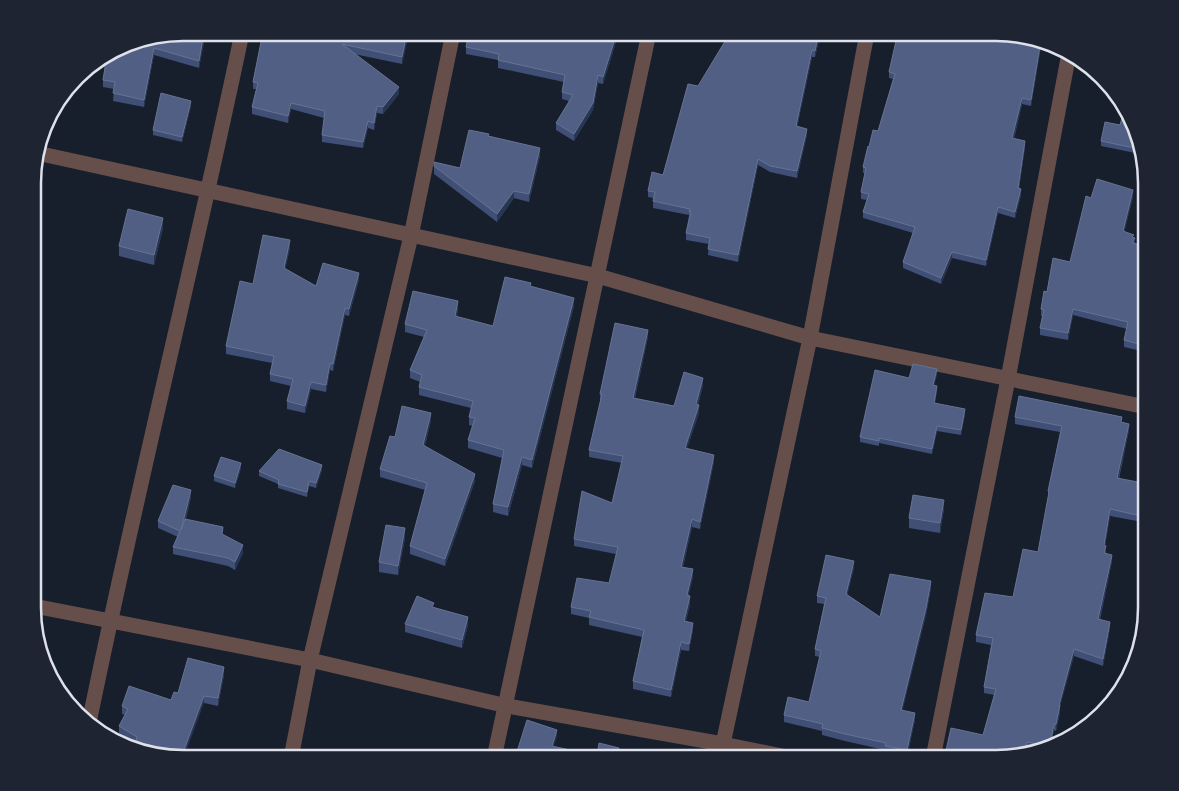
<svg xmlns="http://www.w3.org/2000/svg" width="1179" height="791" viewBox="0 0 1179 791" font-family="Karla,sans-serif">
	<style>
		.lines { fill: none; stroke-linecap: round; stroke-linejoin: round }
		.street { stroke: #664f4a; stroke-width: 15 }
		.wall { fill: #3f4f76 }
		.shaded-wall { fill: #283553 }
		.building { fill: #505f83; stroke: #667393 }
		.rim { fill: none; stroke: #dde1ec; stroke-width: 2.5 }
	</style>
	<rect width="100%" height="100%" fill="#171e2c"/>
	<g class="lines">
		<g class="street">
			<path d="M37,153L598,276L810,338L1146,407"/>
			<path d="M34,606L310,660L507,706L723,744L792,758"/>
			<path d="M89,723C136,492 194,263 242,33"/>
			<path d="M291,758L310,660L411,236L453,33"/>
			<path d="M494,758L649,33"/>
			<path d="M720,758L810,338L867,33"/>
			<path d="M933,758L1008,379L1069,53"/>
		</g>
	</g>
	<g class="wall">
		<path d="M183,32H206L199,68L154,55L144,107L113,101L114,89L103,87V80L107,55Z"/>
		<path d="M263,32H409L402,64L354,54L399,94L383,114L377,113L374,130L368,128L363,148L322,142V135L324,118L291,109L288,123L252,114V107L256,89H253V82Z"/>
		<path d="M469,32H619L603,84L598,83L593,110L574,141L556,130V123L569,101L562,99V92L564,82L498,68V60L466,54V47Z"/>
		<path d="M710,32H821L815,57H812L797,127L807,135L797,178L770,172L758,165L738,262L708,255L709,244L686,240V233L689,215L653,208V198L648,197V191L663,175L698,86L727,39L710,36Z"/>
		<path d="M1042,40L1031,106L1022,104L1014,139L1025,147L1019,189L1021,195L1015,218L998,213L986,266L952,258L941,284L903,268V262L913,233L863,218V212L867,200L861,199V192L865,173H863V167L869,147L878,131L893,79L889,78V72Z"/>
		<path d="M191,106L182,142L153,135V130Z"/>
		<path d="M1126,108L1140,154L1101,146V141L1120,125Z"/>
		<path d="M489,136L540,156L529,202L514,198L497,222L434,174V166L460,168Z"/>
		<path d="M1133,197L1124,232L1134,238L1135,243L1146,246V352L1124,347V340L1127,329L1073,315L1068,340L1040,335V328L1042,316H1041V309L1047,292L1070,262L1091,198Z"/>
		<path d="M163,228L154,265L119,256V246Z"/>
		<path d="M290,248L285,269L316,286L359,280L349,316L345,315L333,371L330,370L326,392L311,389L305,413L287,409V401L291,386L270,381V374L272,363L226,354V346L253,284Z"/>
		<path d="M531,286L574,306L532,468L522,465L508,516L493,512V504L502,458L468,448V440L473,426L469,425V417L471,408L419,395V387L420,382L410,378V370L424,337L405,332V324L458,309L457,317L493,326Z"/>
		<path d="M648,337L635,398L674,406L703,385L698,405L699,413L687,448L714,462L700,529L692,527L683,567L693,577L688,596L690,604L686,621L693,630L689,651L681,650L671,697L633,689V681L642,637L589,625V618L571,614V607L609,583L616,554L574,546V539L612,503L622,463L589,457V450L601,401H600V394Z"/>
		<path d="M937,374L934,385L937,391L935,403L965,414L961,435L937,431L932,454L879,443V446L860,442V437L909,378Z"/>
		<path d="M1015,417L1122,422L1129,430L1119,479L1143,490L1137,521L1110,516L1105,546L1106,554L1112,561L1100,620L1110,628L1103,666L1074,656L1060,705V712L1056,731L1054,730L1051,744L1034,750L1027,748V752L1006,758H945V755L983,735L994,695L984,693V687L991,645L976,642V635L1013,597L1038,552L1048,498V491L1060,432L1015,424Z"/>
		<path d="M431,420L425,446L475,481L445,566L410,554V546L425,490L380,477V469L395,437Z"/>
		<path d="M241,468L235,488L214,481V476Z"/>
		<path d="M322,470L316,488L309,486L307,497L278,488V484L259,476V471Z"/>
		<path d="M191,497L186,519L223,535L243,553L235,570L228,566L173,554V547L178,537L158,528V521Z"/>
		<path d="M944,509L940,533L909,528V518Z"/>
		<path d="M405,538L398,575L379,572V562Z"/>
		<path d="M854,568L847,595L880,617L931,588L926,615L902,710L915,720L907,757L885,753V750L845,741L822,735V731L784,722V715L809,702L820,657L815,656V649L824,604L817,603V596Z"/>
		<path d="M405,624L468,625L462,648L405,632Z"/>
		<path d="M224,675L218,706L204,703L135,743L119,733V726L125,715L122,714V706L171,700L178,693Z"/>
	</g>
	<g class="shaded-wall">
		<path d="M204,32H206L199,68V61Z"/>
		<path d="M407,32H409L402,64V57Z"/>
		<path d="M617,32H619L603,84V77Z"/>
		<path d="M819,32H821L815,57V51Z"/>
		<path d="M1041,40H1042L1031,106V100Z"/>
		<path d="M154,48V55L144,107V100Z"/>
		<path d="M812,50V57L796,133V126Z"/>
		<path d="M598,75V83L593,110L574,141V134Z"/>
		<path d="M399,87V94L383,114V107Z"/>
		<path d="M1022,98V104L1012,145V138Z"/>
		<path d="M191,101V106L182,142V137Z"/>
		<path d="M291,103V109L288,123V116Z"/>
		<path d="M377,106V113L374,130V123Z"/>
		<path d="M368,121V128L363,148V142Z"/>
		<path d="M807,129V135L797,178V171Z"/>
		<path d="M1025,141V147L1018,195V188Z"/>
		<path d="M540,148V156L529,202V194Z"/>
		<path d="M758,159V165L738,262V255Z"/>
		<path d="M1021,189V195L1015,218V212Z"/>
		<path d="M1133,190V197L1123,238V231Z"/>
		<path d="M514,191V198L497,222V214Z"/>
		<path d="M998,207V213L986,266V260Z"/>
		<path d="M163,218V228L154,265V255Z"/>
		<path d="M290,240V248L284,275V268Z"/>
		<path d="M952,252V258L941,284V278Z"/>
		<path d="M359,273V280L349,316V309Z"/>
		<path d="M574,298V306L532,468V460Z"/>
		<path d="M458,301V309L455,325V316Z"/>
		<path d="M345,308V315L333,371V364Z"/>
		<path d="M1073,309V315L1068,340V333Z"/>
		<path d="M648,330V337L633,405V398Z"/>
		<path d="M330,363V370L326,392V385Z"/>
		<path d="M937,369V374L933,390V385Z"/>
		<path d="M703,378V385L696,412V404Z"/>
		<path d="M311,382V389L305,413V406Z"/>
		<path d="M937,386V391L934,408V403Z"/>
		<path d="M699,405V413L685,455V448Z"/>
		<path d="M965,409V414L961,435V430Z"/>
		<path d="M431,413V420L423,453V445Z"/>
		<path d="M1129,424V430L1117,485V478Z"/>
		<path d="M937,426V431L932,454V449Z"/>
		<path d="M714,455V462L700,529V522Z"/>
		<path d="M522,457V465L508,516V507Z"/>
		<path d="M241,463V468L235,488V483Z"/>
		<path d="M322,465V470L316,488V483Z"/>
		<path d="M475,474V481L445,566V559Z"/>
		<path d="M309,481V486L307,497V492Z"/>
		<path d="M1143,483V490L1137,521V515Z"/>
		<path d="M191,490V497L181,537V530Z"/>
		<path d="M944,500V509L940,533V523Z"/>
		<path d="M1110,509V516L1104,552V545Z"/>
		<path d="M692,519V527L681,574V567Z"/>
		<path d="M405,528V538L398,575V566Z"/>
		<path d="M243,545V553L235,570V562Z"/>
		<path d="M1112,555V561L1098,626V619Z"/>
		<path d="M854,561V568L846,601V594Z"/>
		<path d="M693,569V577L687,603V595Z"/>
		<path d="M931,581V588L926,615L901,717V710Z"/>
		<path d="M690,596V604L684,628V621Z"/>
		<path d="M468,617V625L462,648V640Z"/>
		<path d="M1110,622V628L1103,666V659Z"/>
		<path d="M693,623V630L689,651V644Z"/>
		<path d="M681,642V650L671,697V690Z"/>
		<path d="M1074,649V656L1059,711V705Z"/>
		<path d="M224,667V675L218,706V698Z"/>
		<path d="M204,696V703L184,757V750Z"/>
		<path d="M1060,705V712L1056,731V724Z"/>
		<path d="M915,713V720L907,757V750Z"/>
		<path d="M1054,724V730L1051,744L1050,745Z"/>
		<path d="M557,730V736L552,753V746Z"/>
	</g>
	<g class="building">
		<path d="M183,32H204L199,61L154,48L144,100L113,93L115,82L103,80L107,55L126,44Z"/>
		<path d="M263,32H407L402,57L342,44L399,87L383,107L377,106L374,123L368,121L363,142L322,135L325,111L291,103L288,116L252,107L258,83L253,82Z"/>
		<path d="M469,32H617L603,77L598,75L593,103L574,134L556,123L573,95L562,92L565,75L498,60L499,54L466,47Z"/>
		<path d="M729,32H819L815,51L812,50L796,126L807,129L797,171L770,166L758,159L738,255L708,249L710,238L686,233L691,212H689L690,209L653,201L655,192L648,191L652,172L663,175L688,84L698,86L730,33Z"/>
		<path d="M898,32H996L1041,40L1031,100L1022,98L1012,138L1025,141L1018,188L1021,189L1015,212L998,207L986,260L952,252L941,278L903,262L915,227L863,212L869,194L861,192L866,168L863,167L868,146L869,147L873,130L878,131L895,74L889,72Z"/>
		<path d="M161,93L191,101L182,137L153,130Z"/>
		<path d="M1125,107L1126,108L1139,149L1101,141L1105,122L1120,125Z"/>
		<path d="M469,130L489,134L488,136L540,148L529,194L514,191L497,214L434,166V162L460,168Z"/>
		<path d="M1097,179L1133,190L1123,231L1134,235L1132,237L1135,238L1132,243L1146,246V346L1124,340L1128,322L1073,309L1068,333L1040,328L1044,310L1041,309L1044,291L1047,292L1053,258L1070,262L1086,196L1091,198Z"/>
		<path d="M128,209L163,218L154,255L119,246Z"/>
		<path d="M263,235L290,240L284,268L316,286L323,263L359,273L349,309L345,308L333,364L330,363L326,385L311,382L305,406L287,401L293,379L270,374L274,356L226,346L240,281L253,284Z"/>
		<path d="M505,277L531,283L530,286L574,298L532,460L522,457L508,507L493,504L504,450L468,440L475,418L469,417L473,401L419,387L422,375L410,370L427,330L405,324L413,291L458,301L455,316L493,326Z"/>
		<path d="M615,323L648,330L633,398L674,406L684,372L703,378L696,404L699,405L685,448L714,455L700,522L692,519L681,567L693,569L687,595L690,596L684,621L693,623L689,644L681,642L671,690L633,681L644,630L589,617L591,611L571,607L577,578L609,583L618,547L574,539L582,491L612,503L623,456L589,450L602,394H600Z"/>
		<path d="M913,364L937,369L933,385L937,386L934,403L965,409L961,430L937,426L932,449L879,438V441L860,437L875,370L909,378Z"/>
		<path d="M1019,396L1122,417L1121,422L1129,424L1117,478L1143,483L1137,515L1110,509L1104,545L1106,546L1104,553L1112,555L1098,619L1110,622L1103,659L1074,649L1059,705H1060L1056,724H1054L1050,745L1047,746L1027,742L1025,752L1006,758H958L945,755L951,728L983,735L996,689L984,687L993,638L976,635L985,593L1013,597L1023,549L1038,552L1049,492L1048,491L1062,426L1015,417Z"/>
		<path d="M402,406L431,413L423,445L475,474L445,559L410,546L427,483L380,469L390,436L395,437Z"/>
		<path d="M279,449L322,465L316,483L309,481L307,492L278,484L279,480L259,471Z"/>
		<path d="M221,457L241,463L235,483L214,476Z"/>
		<path d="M173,485L191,490L181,530L185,519L223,527L222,534L243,545L235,562L228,558L173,547L180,531L158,521Z"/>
		<path d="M913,495L944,500L940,523L909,518Z"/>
		<path d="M386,525L405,528L398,566L379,562Z"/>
		<path d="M826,555L854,561L846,594L880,617L890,574L931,581L926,608L901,710L915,713L907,750L885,746L886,743L845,734L822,728L823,724L784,715L788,697L809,702L821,651L815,649L826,598L817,596Z"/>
		<path d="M417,596L434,603L432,607L468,617L462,640L405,624Z"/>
		<path d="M188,658L224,667L218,698L204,696L184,750L229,758H183L135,751L134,750L137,737L119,726L128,709L122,706L129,686L171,700L174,692L178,693Z"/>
		<path d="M48,669L54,670L52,681Z"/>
		<path d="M527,720L557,730L552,746L597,756L599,743L619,748L617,758H515Z"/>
	</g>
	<path d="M0 0H1179V791H0ZM183 41H996A142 142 0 0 1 1138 183V608A142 142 0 0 1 996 750H183A142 142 0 0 1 41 608V183A142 142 0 0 1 183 41Z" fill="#1f2432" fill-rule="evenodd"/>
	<path class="rim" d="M183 41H996A142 142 0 0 1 1138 183V608A142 142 0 0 1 996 750H183A142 142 0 0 1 41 608V183A142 142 0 0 1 183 41Z"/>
</svg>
